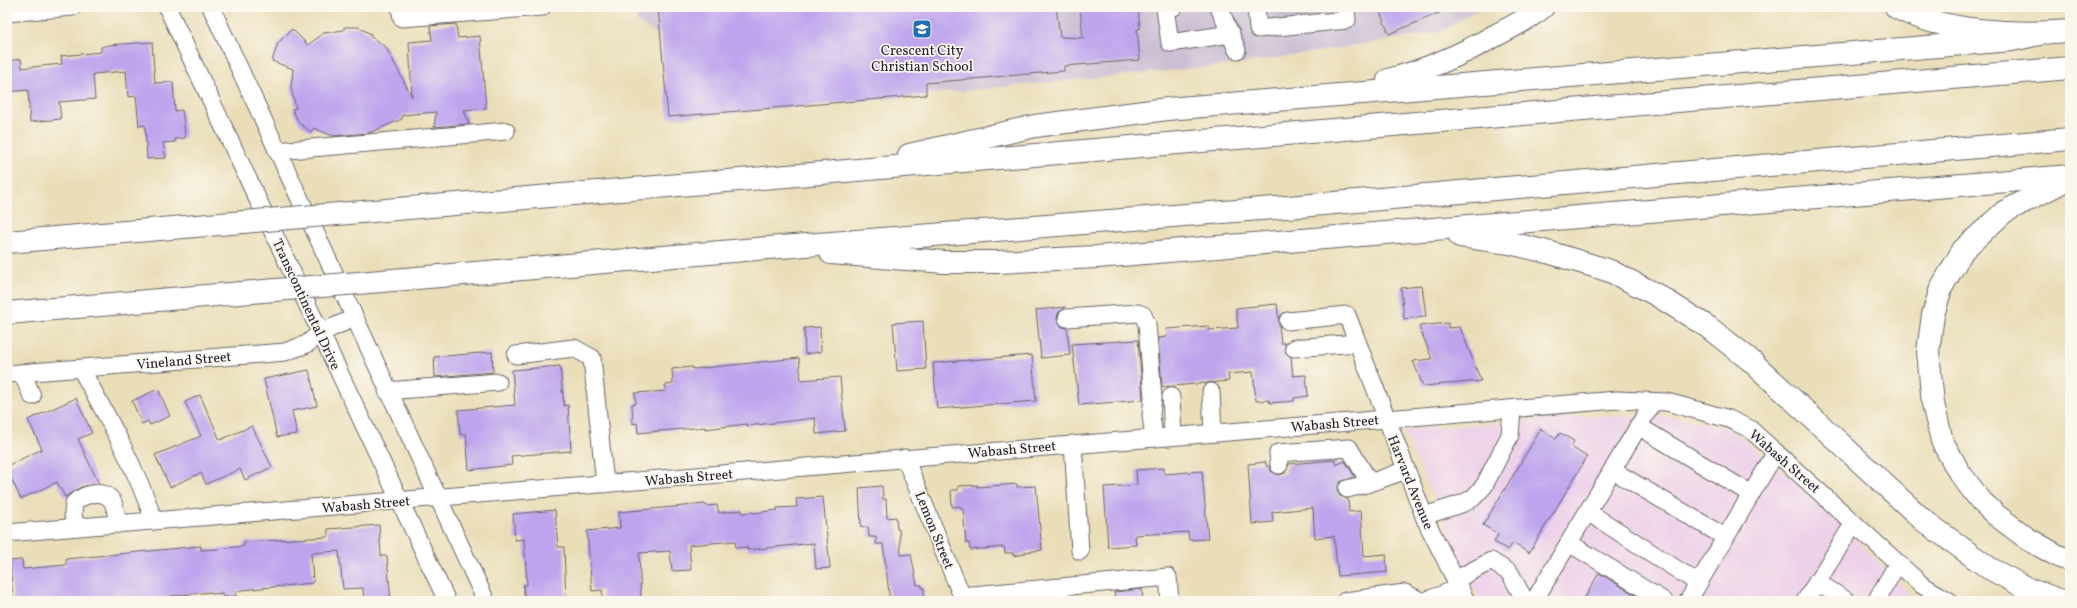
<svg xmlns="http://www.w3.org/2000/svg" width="2077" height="608" viewBox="0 0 2077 608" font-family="Vollkorn,serif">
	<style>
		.built { fill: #edd1e9 }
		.industrial { fill: #ccbfd4 }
		.building { fill: #bda4ed }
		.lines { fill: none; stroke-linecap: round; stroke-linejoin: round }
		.minor-casing { stroke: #686467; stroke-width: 19 }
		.highway-casing { stroke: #686467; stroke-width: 24 }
		.minor { stroke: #fff; stroke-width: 17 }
		.highway { stroke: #fff; stroke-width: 22 }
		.highway-bridge-casing { stroke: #686467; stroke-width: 24; stroke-linecap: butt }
		.highway-bridge { stroke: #fff; stroke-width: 22 }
		.labels { text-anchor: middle; stroke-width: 3.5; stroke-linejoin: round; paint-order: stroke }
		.poi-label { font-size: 14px; fill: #22223b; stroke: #fbf7ec }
		.street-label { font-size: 14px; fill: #22223b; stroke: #fbf7ec }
	</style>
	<rect width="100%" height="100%" fill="#fbf7ec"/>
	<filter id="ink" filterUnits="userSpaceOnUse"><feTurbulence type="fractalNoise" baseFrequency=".025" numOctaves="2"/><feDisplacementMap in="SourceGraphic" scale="8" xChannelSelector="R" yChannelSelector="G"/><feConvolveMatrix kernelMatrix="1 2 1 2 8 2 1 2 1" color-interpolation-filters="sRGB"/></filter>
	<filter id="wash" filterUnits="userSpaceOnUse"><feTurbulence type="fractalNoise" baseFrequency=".012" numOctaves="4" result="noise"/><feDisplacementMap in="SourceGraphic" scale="16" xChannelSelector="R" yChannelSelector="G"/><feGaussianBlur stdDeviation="0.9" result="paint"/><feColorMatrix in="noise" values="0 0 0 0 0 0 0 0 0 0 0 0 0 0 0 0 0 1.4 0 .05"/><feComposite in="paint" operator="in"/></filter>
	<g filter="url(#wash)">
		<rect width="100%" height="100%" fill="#eadeb9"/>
		<path class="built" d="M1586,416H1668L1729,428L1789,475L1859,542L1916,601H1480L1403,430Z"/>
		<path class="industrial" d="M635,7H1482L1440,32L1238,64L673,119L666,39L637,22Z"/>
		<g id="blocks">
			<g class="building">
				<path d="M658,7H1056L1060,37L1083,38L1080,7H1138L1140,29H1137L1140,60L1064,66V71L926,83V95L668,117Z"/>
				<path d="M1378,7H1453L1389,34Z"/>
				<path d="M456,24L458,38L480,36L486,108L464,110L469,124L434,127L436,112L402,115V119L369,133L333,136L314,128L311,132L299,123L292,109L296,108L291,88L293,69L272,61L278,43L292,29L308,45L324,33L344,30V27H358L371,34L370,36L386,47L412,97L409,42L432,40L430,26Z"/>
				<path d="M152,42L155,83L173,82L175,111L182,110L184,124L185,138L175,139V142L163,143L166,158L147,159L145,125L139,126L136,96L128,97L126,71L93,74L95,99L59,102L61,119L30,122L28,90L7,92V61L21,59L22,68L62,64L61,56L101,52V47L109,45Z"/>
				<path d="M1420,286H1422L1426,316L1404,319L1401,288Z"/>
				<path d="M1277,304L1281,343H1285L1286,353L1291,357L1293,376L1306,375L1308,396L1294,398V401L1270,403L1269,400L1256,401L1253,372L1228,374L1229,381L1162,387L1158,338L1167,337L1166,329L1209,326V330L1238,328L1236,308Z"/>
				<path d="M1066,307L1058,313L1057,319L1062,327L1067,328L1070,355L1041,358L1036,310Z"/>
				<path d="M923,321L926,369L897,371L893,323Z"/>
				<path d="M1448,323V328L1460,327L1481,381L1423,386L1413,361L1432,359L1419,326Z"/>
				<path d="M820,327L821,352L805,354L804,328Z"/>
				<path d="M1138,340L1143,400L1079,405L1072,344Z"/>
				<path d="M492,352L493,372L435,377L434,357Z"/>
				<path d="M1032,355L1036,401L937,409L933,363Z"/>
				<path d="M799,358L801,380L840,377L845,431L816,434L815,418L747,426V424L705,429V427L638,433L637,423L633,424L632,404L636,403L635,393L666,391L665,385L673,384L672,369L692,367L693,369Z"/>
				<path d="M560,366L564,406L568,405L571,451L511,456L512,465L469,470L466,434L460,435L458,410L515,405L512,370Z"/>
				<path d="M309,370L317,406L292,411L297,434L277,437L264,379Z"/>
				<path d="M158,389L170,416L150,425L148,421L142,424L132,401Z"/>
				<path d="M200,395L220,440L252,426L272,467L245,480L240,469L206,484L201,473L170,487L155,455L201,436L185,402Z"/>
				<path d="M76,398L92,433L78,439L99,484L81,487L65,497L57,482L21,499L7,470V466L42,449L28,420Z"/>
				<path d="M1541,429L1556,439L1560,433L1574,441L1571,447L1587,457L1529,553L1513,543L1508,550L1494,542L1498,534L1483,525Z"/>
				<path d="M1334,460L1336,465L1345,461L1355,477L1340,482L1337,491L1340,496L1348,499L1349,512L1361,511L1364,556L1386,554L1387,572L1338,576L1334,536L1315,538L1313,508L1272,512L1273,522L1252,524L1248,464L1266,462V466H1269L1271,471L1279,475L1285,473L1289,464Z"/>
				<path d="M1164,468V474L1202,471L1208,539L1189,540L1188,532L1135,535L1136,545L1108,547L1104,487L1137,485L1136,470Z"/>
				<path d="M1017,484V487L1036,486L1042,550L1025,552V554L1013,556V553H1005L1004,547L970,550L969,543H966L963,509H961L960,506L952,507L951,490H958V486L977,485V487Z"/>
				<path d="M882,486L883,499H886L887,518L896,517L897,529H899L901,555L911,554L917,585H922V588H924V601H890L883,544H876V537H869L868,527H861L859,488Z"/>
				<path d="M823,497L830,568L816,569L814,543L747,550V547L736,548L735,541L689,545L691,570L672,571L670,551L639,553L641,601H603L602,590L592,591L587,531L620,528L619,512L705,504L706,506L717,505L719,513L742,510V513L753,512V513L778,510L777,508L797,507L796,499Z"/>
				<path d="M555,510L558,547H564L566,601H525L523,585H527L524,539L515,540L513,514Z"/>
				<path d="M379,525L381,556H387L391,601H364L363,588L343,589L339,551L311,553L313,583L242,590L236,592V596L223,597L222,593L212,594L211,592L171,596L172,601H140V598L96,601H13L10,561L22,560L23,569L66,565V559L201,546V550L219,549L244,546V542L328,537V529Z"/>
				<path d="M1599,573L1645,601H1583Z"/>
				<path d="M1142,589L1143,601H1115L1114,592Z"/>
			</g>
		</g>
	</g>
	<g filter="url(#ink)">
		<use href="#blocks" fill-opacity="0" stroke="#686467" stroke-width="1"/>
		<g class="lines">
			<g class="minor-casing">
				<g id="minor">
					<path d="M167,7L447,601"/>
					<path d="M211,7L486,601"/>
					<path d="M400,7L402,18L542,7"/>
					<path d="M1174,7L1165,8L1170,43L1231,34"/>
					<path d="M1219,7L1237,50"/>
					<path d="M1256,7L1258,29L1347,20L1346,7"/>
					<path d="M7,13L73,7"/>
					<path d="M277,151L506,131"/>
					<path d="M1067,318L1138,313L1143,315L1147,324L1153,397L1151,415L1154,438"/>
					<path d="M1288,321L1347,315L1426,521L1466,601"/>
					<path d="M1294,348L1357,343"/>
					<path d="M516,355L574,348L592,358L605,484"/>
					<path d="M81,369C108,418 136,467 154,521"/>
					<path d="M22,373L32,396"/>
					<path d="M7,374L285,352L307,344L320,333L354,318"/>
					<path d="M387,391L498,382"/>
					<path d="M1211,392L1213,433"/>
					<path d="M1171,397L1173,436"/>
					<path d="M1638,426L1751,494"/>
					<path d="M1073,444L1080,551"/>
					<path d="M905,458L964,601"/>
					<path d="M1279,465L1278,453L1349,448L1370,483L1406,470"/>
					<path d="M1612,470L1725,537"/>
					<path d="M1347,489L1370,483"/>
					<path d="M1588,512L1698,583"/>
					<path d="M1424,516L1464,503L1473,498L1484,486L1510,435L1512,409"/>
					<path d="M75,527L73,513L74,503C85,493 108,487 114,505C116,511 117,518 118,524"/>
					<path d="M7,533L1617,400L1667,402L1729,419L1750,429L1922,585L1949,601"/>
					<path d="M1569,543L1664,601"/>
					<path d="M1455,580L1491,561L1510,573L1525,601"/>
					<path d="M1817,582L1847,601"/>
					<path d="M962,596L1168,577L1170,601"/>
					<path d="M1345,601L1405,593L1421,601"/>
					<path d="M1425,601L1459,588"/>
					<path d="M1534,601L1653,402"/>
					<path d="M1688,601L1776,452"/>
					<path d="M1805,601L1854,523"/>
					<path d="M1876,601L1898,563"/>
				</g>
			</g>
			<g class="highway-casing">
				<g id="highway">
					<path d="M1896,7C1943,33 2017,35 2070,31"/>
					<path d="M1388,80C1427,70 1463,54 1498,34C1514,26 1529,18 1543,7"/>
					<path d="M909,155L1035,126L1167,109L2012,40L2044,33"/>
					<path d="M2064,181L2004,212L1963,250L1941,288L1933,315L1928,351L1933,404L1942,441L1959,472L1981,501L1996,515L2028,539L2060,557L2070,560"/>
					<path d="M691,184L2070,68"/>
					<path d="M1460,236L1510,243L1551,253L1610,271L1655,294L1708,327L1750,360L1923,520L1989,568L2030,590L2062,601"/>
					<path d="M768,248L1300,206L2070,139"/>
					<path d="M831,253L944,262H997L1097,257L2070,176"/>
				</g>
			</g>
			<use href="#minor" class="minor"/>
			<use href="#highway" class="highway"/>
			<g class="highway-bridge-casing">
				<g id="highway-bridge">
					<path d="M7,242L691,184"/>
					<path d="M7,313L768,248"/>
				</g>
			</g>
			<use href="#highway-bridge" class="highway-bridge"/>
		</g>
	</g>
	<defs>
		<g id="school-square" transform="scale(1)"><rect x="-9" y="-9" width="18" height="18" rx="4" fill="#1f6fb2" stroke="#fbf7ec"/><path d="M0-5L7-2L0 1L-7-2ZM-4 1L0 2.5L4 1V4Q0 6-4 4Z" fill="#fff"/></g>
	</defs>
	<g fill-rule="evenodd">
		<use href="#school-square" x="922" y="29"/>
	</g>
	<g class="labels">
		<g class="poi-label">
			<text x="922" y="55">Crescent City<tspan x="922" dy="16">Christian School</tspan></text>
		</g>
		<g class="street-label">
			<text transform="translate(307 304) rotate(65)" y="5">Transcontinental Drive</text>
			<text transform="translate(184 360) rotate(-5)" y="5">Vineland Street</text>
			<text transform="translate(1335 423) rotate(-5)" y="5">Wabash Street</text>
			<text transform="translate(1012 449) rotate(-5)" y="5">Wabash Street</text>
			<text transform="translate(1785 461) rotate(41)" y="5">Wabash Street</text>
			<text transform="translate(689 477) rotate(-5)" y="5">Wabash Street</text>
			<text transform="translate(1411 482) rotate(68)" y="5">Harvard Avenue</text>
			<text transform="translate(366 504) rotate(-5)" y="5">Wabash Street</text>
			<text transform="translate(935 530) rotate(68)" y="5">Lemon Street</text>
		</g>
	</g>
	<rect width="2077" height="608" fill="none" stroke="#fbf7ec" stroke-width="24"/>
</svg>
